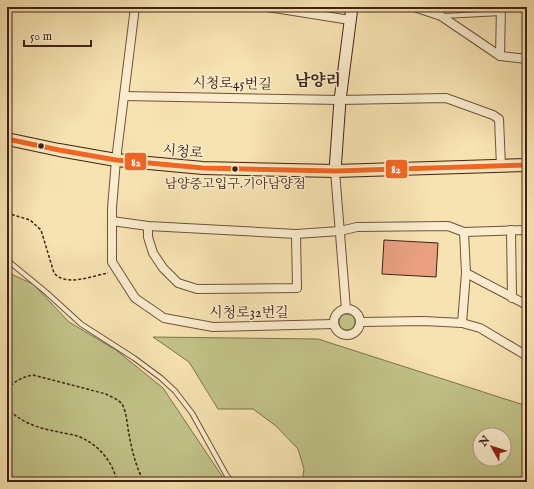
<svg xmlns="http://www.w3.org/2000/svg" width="534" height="489" viewBox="0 0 534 489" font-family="'IM FELL English','Noto Serif KR',serif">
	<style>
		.green { fill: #c1c288; stroke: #80724e; fill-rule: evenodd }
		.building { fill: #e9a081; stroke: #402315 }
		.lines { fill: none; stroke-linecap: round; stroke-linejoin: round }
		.lane-casing { stroke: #6e533c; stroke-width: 6 }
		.street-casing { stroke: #6e533c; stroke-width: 10 }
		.secondary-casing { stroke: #402315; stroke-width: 13 }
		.primary-casing { stroke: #402315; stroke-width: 14 }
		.path { stroke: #402315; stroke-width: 1.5; stroke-dasharray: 3 2; stroke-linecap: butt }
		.lane { stroke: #faeccc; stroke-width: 4 }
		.street { stroke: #faeccc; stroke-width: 8 }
		.secondary { stroke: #faeccc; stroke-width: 11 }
		.primary { stroke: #f7e2b1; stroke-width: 12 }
		.bus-1-casing { stroke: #faeccc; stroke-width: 8 }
		.bus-1 { stroke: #f26522; stroke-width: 5 }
		.bus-dot { fill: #402315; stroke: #faeccc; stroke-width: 1.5 }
		.labels { text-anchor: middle; stroke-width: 3; stroke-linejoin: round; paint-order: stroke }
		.bus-label { font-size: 13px; fill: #402315; stroke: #faeccc }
		.street-label { font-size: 14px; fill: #402315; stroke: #faeccc }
		.quarter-label { font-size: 16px; font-weight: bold; fill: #402315; stroke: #faeccc }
		.line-badge { stroke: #faeccc; stroke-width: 1.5 }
		.badge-label { font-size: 11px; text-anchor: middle; font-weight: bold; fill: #fff }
	</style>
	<rect width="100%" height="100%" fill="#f7e2b1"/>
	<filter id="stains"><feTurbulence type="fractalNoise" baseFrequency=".005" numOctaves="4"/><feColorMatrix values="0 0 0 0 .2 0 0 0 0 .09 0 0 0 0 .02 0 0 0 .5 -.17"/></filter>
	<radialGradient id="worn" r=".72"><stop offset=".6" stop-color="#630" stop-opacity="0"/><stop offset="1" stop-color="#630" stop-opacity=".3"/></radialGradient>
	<g class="green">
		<path d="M11,274L33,284L69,322L116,350L163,388L226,482H7V277Z"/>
		<circle cx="347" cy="322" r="8"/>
		<path d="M153,337L318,339L527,406V482H302L304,469L298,449L276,426L253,409H218L189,362ZM480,435H504V459H480Z"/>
	</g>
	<path class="building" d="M384,240L438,243L436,277L382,274Z"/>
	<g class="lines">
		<g class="lane-casing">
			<g id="lane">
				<path d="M443,16L501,13"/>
				<path d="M7,260L46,292L81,324L134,358L161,378L175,391L192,413L227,476L233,482"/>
			</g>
		</g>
		<g class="street-casing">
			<g id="street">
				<path d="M135,7L116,160L112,208V262L135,298L164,318L213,327L334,324"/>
				<path d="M268,7L350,20"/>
				<path d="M414,7L441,16L500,56L527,59"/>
				<path d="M500,56L501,7"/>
				<path d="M124,96L340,100L446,98L493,115L499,119L501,166"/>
				<path d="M335,171L346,309"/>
				<path d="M112,221L148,226L296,234L340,231L357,227L448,226L464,232L527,230"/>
				<path d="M148,226V237L153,253L163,268L178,283L197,289L297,288L296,234"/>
				<path d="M511,230L512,298"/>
				<path d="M466,273L527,305"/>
				<circle cx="347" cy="322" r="13"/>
				<path d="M360,322L424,321L462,323L480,328L527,356"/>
				<path d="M462,323L466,273L464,232"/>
			</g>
		</g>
		<g class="secondary-casing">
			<path id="secondary" d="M335,171L340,100L352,7"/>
		</g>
		<g class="primary-casing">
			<path id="primary" d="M7,139L59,150L116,160L203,168L335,171L527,165"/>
		</g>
		<g class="path">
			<path d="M7,213L30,220L41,230L54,273C66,287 92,276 108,273"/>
			<path d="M7,389C15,381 22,377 33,375L106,394C111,397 118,399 122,404C127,413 127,425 129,434C132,451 136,467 144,482"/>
			<path d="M7,407C18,422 41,429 59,432C65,434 73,434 80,437C99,445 113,462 117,482"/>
		</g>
		<use href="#lane" class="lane"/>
		<use href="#street" class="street"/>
		<use href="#secondary" class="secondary"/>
		<use href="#primary" class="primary"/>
		<g class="bus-1-casing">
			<path id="bus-1" d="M7,139L59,150L116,160L203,168L335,171L527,165"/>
		</g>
		<use href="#bus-1" class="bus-1"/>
	</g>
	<g class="bus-dot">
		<circle cx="41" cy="146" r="3.5"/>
		<circle cx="235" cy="169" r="3.5"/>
	</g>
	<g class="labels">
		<g class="bus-label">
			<text x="235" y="188">남양중고입구.기아남양점</text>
		</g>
		<g class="street-label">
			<text transform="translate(232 83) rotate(1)" y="5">시청로45번길</text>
			<text transform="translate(183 151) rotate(5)" y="5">시청로</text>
			<text x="249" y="317">시청로32번길</text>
		</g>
		<g class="quarter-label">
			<text x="318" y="86">남양리</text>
		</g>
	</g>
	<g class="line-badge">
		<rect x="124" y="152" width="23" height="19" rx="4" fill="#f26522"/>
		<rect x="385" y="159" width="23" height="20" rx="4" fill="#f26522"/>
	</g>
	<g class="badge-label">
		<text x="136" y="166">82</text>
		<text x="396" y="173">82</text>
	</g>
	<rect width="534" height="489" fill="none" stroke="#f7e2b1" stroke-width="24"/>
	<rect x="8" y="8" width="518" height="473" fill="none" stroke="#402315" stroke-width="2"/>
	<rect x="12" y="12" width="510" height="465" fill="none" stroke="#402315"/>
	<g transform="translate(492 447) rotate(309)"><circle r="19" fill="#faeccc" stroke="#b09c83"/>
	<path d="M0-3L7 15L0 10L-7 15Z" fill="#8f2418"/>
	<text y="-6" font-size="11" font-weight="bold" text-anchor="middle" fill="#402315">N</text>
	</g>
	<path d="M24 40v6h67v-6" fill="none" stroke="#402315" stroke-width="2"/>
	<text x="30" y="40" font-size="12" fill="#402315" stroke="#faeccc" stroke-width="3" paint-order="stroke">50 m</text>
	<rect width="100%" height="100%" filter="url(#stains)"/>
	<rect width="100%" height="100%" fill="url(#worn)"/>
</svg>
